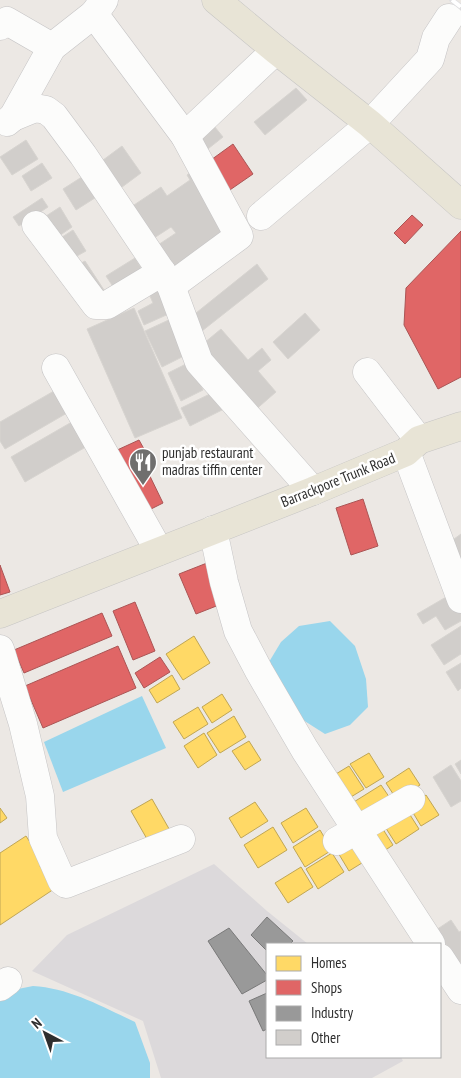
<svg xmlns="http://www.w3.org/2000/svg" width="461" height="1078" viewBox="0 0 461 1078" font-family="'PT Sans Narrow',sans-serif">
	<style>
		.industrial { fill: #dcd9db }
		.water { fill: #99d6ec }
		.homes { fill: #ffd966; stroke: #c0a655 }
		.shops { fill: #e06666; stroke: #ab5555 }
		.industry { fill: #999; stroke: #797979 }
		.building { fill: #d1cecb; stroke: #d7d4d0 }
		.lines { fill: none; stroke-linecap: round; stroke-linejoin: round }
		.minor-casing { stroke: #c5c4c5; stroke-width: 29 }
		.major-casing { stroke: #c6c5c4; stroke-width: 29 }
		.minor { stroke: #fcfcfb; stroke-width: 28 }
		.major { stroke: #e8e4d6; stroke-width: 28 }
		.rail-casing { stroke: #dfdfe1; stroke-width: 5.5 }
		.rail { stroke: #fff; stroke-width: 4; stroke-dasharray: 11; stroke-linecap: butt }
		.labels { text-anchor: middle; stroke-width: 5; stroke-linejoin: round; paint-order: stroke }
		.poi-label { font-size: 15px; fill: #2e2e2e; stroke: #fff; text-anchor: start }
		.street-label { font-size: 15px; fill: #2e2e2e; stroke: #fff }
	</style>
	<rect width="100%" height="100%" fill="#ece8e4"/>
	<path class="industrial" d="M214,864L267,911L308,944H267V1057H401L403,1061L372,1078H161L143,1021L32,971L67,935Z"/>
	<g class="water">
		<path d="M330,621L355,646L366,679L368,707L350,725L325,734L303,720L269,662L281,642L299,626Z"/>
		<path d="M142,696L166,748L63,792L44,742Z"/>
		<path d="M33,986C69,988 103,1007 135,1022L150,1063V1078H0V1000L13,990Z"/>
	</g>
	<g class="homes">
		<path d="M194,636L210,663L183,680L166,654Z"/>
		<path d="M172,675L180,689L157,703L149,690Z"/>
		<path d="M222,694L232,710L212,723L202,707Z"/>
		<path d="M198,707L208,724L184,739L173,722Z"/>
		<path d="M234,716L246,737L220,753L207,733Z"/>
		<path d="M204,733L217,755L198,768L184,746Z"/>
		<path d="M249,741L261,760L245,770L232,751Z"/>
		<path d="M369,753L384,777L366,788L350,764Z"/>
		<path d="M349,766L364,789L346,800L331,777Z"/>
		<path d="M409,768L420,785L397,800L386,783Z"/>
		<path d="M381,785L394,804L362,824L349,805Z"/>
		<path d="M426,795L439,815L421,826L409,806Z"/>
		<path d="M152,799L172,834L151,846L131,811Z"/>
		<path d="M255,802L268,821L241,838L229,818Z"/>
		<path d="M405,807L419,829L396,844L382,822Z"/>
		<path d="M0,808L7,818L0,823Z"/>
		<path d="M306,808L318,827L293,843L281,823Z"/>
		<path d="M379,823L393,845L375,857L361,835Z"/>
		<path d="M273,827L287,850L258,868L244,845Z"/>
		<path d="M320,830L332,850L305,867L293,847Z"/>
		<path d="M355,833L370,858L349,871L334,846Z"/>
		<path d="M26,836L44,864L40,866L54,889L0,925V853Z"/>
		<path d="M332,853L344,872L318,889L306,869Z"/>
		<path d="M301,867L313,887L288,903L275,883Z"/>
	</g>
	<g class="shops">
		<path d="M233,144L253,174L224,194L204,165Z"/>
		<path d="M412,215L423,225L405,244L394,233Z"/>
		<path d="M461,231V377L438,389L404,325L406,288Z"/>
		<path d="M139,440L153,465L146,468L163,503L145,512L115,451Z"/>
		<path d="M363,499L378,546L351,555L336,508Z"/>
		<path d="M207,563L224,603L196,614L179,574Z"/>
		<path d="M0,565L10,592L0,595Z"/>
		<path d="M135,602L155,651L133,660L113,611Z"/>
		<path d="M102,613L112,636L24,673L14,650Z"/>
		<path d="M118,646L136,688L43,728L25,686Z"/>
		<path d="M160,657L170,672L144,688L135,673Z"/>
	</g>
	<g class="industry">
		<path d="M267,917L293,941L290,944H267V951L251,935Z"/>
		<path d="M229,928L267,975V980L242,994L208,941Z"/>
		<path d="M267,993V1029L263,1031L249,1001Z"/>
	</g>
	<g class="building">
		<path d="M296,88L307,100L265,135L254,122Z"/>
		<path d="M210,121L223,137L204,152L192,136Z"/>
		<path d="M26,140L38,159L12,175L0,157Z"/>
		<path d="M122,146L141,173L114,193L95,166Z"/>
		<path d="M42,163L52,178L31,191L22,176Z"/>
		<path d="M194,170L233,234L175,278L155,247L176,233L171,227L151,240L131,207L161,187L167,196L190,180L187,175Z"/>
		<path d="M85,175L98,196L76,210L63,189Z"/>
		<path d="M42,198L48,207L19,226L13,217Z"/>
		<path d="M60,207L72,227L56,238L43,218Z"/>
		<path d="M73,230L86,251L68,261L56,241Z"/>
		<path d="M135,258L146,276L118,294L106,276Z"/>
		<path d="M85,261L106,293L95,300L74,267Z"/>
		<path d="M257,264L268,279L202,331L191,317Z"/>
		<path d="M160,283L173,312L144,325L138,311L153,303L147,289Z"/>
		<path d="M134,308L182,418L135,438L87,329Z"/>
		<path d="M305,313L320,330L288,359L273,342Z"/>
		<path d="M173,318L190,353L162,367L145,331Z"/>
		<path d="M221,329L248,360L262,348L271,360L258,371L276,392L253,412L198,348Z"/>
		<path d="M190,362L203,390L181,401L168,373Z"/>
		<path d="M54,391L67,413L5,449L0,441V422Z"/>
		<path d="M214,392L222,410L190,426L181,408Z"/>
		<path d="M77,419L91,444L25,482L11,457Z"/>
		<path d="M461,534V572L447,544Z"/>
		<path d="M453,593L461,606V621L445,630L436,616L423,624L417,614Z"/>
		<path d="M461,626V654L444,665L431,645Z"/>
		<path d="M461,663V688L458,691L446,672Z"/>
		<path d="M461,760V774L455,764Z"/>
		<path d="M451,765L461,781V801L451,807L433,777Z"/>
		<path d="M451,920L459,932L461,931V962L459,963L436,930Z"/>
	</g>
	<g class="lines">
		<g class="minor-casing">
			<g id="minor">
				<path d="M94,14L185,136L239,236L171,286"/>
				<path d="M0,26L7,21L52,47"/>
				<path d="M13,117L35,108L46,110L54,116L83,155L171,286L199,362L313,491"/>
				<path d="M7,122L13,117L52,47L94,14L104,0"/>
				<path d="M185,136L276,50"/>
				<path d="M261,216L370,124L430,59L436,38L449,18"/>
				<path d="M36,225L96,305H107L162,272"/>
				<path d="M56,368L159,551"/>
				<path d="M367,372L419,440"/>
				<path d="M406,452L461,599"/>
				<path d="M213,530L224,582L238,631L259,671L305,750L431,944"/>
				<path d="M0,649L23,724L40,796L43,838L62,881L66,884L181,839"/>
				<path d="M337,841L411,799"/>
				<path d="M440,958L461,990"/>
				<path d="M0,987L8,981"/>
			</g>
		</g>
		<g class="major-casing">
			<g id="major">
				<path d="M216,0L276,50L370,124L461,205"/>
				<path d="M0,614L313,491L406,452L419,440L461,426"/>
			</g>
		</g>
		<use href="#minor" class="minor"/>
		<use href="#major" class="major"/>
		<g class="rail-casing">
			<path id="rail" d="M452,0L461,7"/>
		</g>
		<use href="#rail" class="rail"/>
	</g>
	<defs>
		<g id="restaurant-pin" transform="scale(1.4375)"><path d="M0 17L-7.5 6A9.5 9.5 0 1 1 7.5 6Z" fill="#706f6e" stroke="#fff"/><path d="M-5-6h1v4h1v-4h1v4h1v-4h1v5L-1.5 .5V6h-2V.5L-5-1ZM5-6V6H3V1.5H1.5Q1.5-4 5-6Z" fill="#fff"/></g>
	</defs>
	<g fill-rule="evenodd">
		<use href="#restaurant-pin" x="143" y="462"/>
	</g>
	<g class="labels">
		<g class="poi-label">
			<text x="162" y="458">punjab restaurant<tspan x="162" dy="17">madras tiffin center</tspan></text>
		</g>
		<g class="street-label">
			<text transform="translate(338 480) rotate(-22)" y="5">Barrackpore Trunk Road</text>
		</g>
	</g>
	<rect x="266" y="943" width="175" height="115" fill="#ffffff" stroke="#ababab"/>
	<rect x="276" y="956" width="25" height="15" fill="#ffd966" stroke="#ababab"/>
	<text x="311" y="968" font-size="15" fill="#2e2e2e">Homes</text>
	<rect x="276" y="980" width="25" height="15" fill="#e06666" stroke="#ababab"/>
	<text x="311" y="993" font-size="15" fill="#2e2e2e">Shops</text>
	<rect x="276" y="1006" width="25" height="15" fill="#999999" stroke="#ababab"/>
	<text x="311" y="1018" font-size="15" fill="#2e2e2e">Industry</text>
	<rect x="276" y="1030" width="25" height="15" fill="#d1cecb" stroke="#ababab"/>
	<text x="311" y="1043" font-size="15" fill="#2e2e2e">Other</text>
	<g transform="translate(45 1033) rotate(319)" stroke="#ffffff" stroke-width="4" paint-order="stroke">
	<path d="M0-4L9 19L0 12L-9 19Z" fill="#2e2e2e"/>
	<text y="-8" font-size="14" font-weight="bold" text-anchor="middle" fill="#2e2e2e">N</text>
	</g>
</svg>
